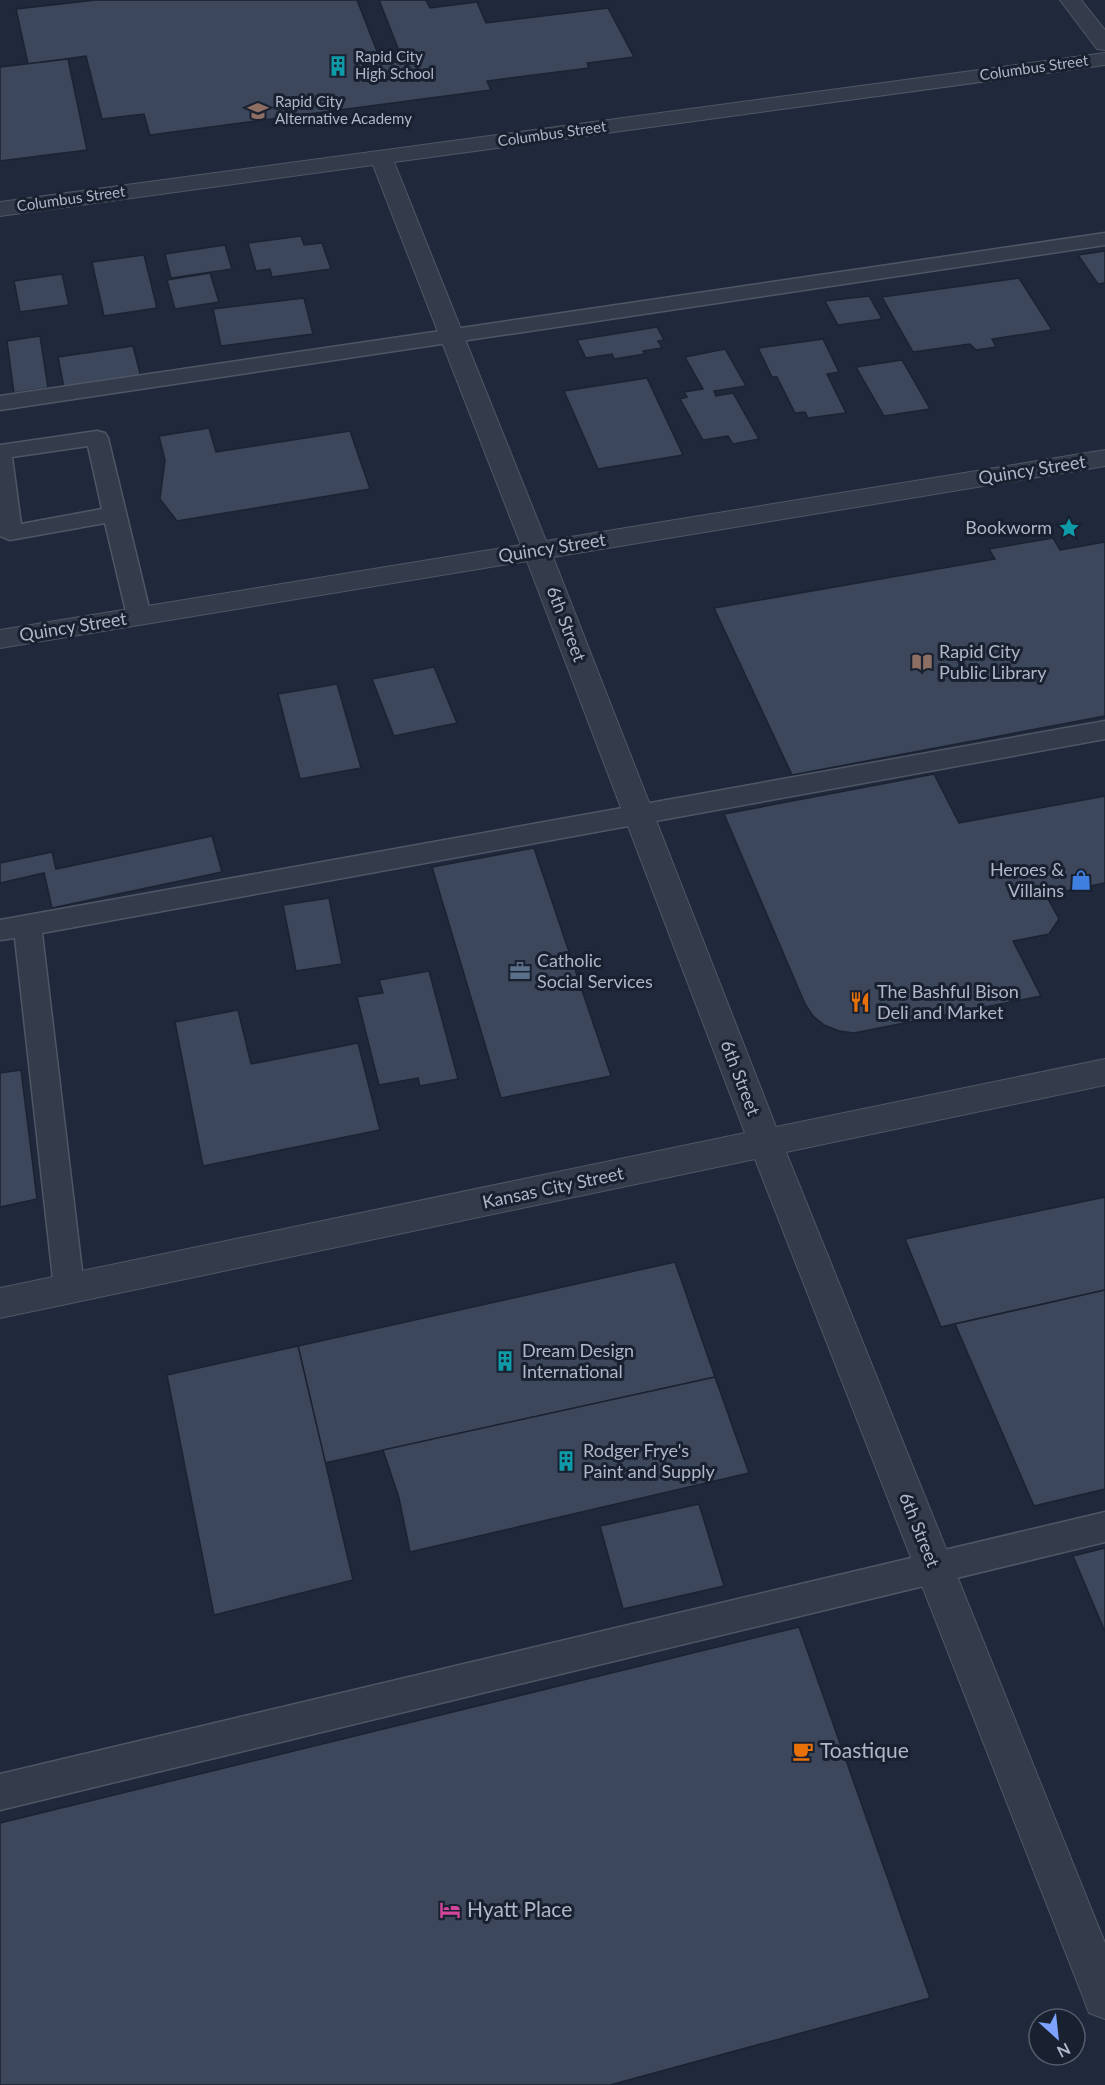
<svg xmlns="http://www.w3.org/2000/svg" width="1105" height="2085" viewBox="0 0 1105 2085" font-family="Lato,sans-serif">
	<style>
		.building { fill: #3c475b; stroke: #1b2332; stroke-width: 1.5 }
		.lines { fill: none; stroke-linecap: round; stroke-linejoin: round }
		.service-casing { stroke: #4f5666; stroke-width: 3 }
		.minor-casing { stroke: #4f5666; stroke-width: 2 }
		.service { fill: #343c4b; fill-rule: evenodd }
		.minor { fill: #343c4b; fill-rule: evenodd }
		.labels { text-anchor: middle; stroke-width: 6; stroke-linejoin: round; paint-order: stroke }
		.far-poi-label { font-size: 15px; fill: #afb6c8; stroke: #192130; text-anchor: start }
		.far-street-label { font-size: 15px; fill: #afb6c8; stroke: #192130 }
		.street-label { font-size: 18px; fill: #afb6c8; stroke: #192130 }
		.poi-label { font-size: 18px; fill: #afb6c8; stroke: #192130; text-anchor: start }
		.near-poi-label { font-size: 21px; fill: #afb6c8; stroke: #192130; text-anchor: start }
	</style>
	<rect width="100%" height="100%" fill="#20293b"/>
	<g class="building">
		<path d="M96,0H357L382,64L403,61L379,0H426L430,8L477,2L486,23L608,8L634,57L587,63L589,68L487,81L491,90L150,135L144,114L102,119L86,56L28,64L16,9Z"/>
		<path d="M68,59L87,150L0,161V67Z"/>
		<path d="M301,236L304,245L322,243L331,269L272,277L270,269L256,271L248,243Z"/>
		<path d="M225,245L232,269L171,278L165,254Z"/>
		<path d="M1105,251V283L1098,284L1078,255Z"/>
		<path d="M144,255L157,308L104,316L92,262Z"/>
		<path d="M210,273L219,302L175,309L167,280Z"/>
		<path d="M62,274L69,305L20,312L14,281Z"/>
		<path d="M1019,278L1052,330L992,339L996,347L976,350L970,344L913,352L882,297Z"/>
		<path d="M869,296L882,319L838,325L825,301Z"/>
		<path d="M304,298L313,334L221,346L213,309Z"/>
		<path d="M657,327L664,340L658,341L662,348L643,351L645,354L614,359L612,354L586,358L577,340Z"/>
		<path d="M40,336L48,388L14,393L7,341Z"/>
		<path d="M823,339L839,372L827,374L846,413L808,418L805,412L795,413L777,377H772L758,348Z"/>
		<path d="M133,346L141,377L64,388L58,357Z"/>
		<path d="M725,349L746,386L714,391L716,396L733,393L759,439L733,444L728,436L703,440L680,399L687,397L684,392L703,389L685,357Z"/>
		<path d="M902,360L930,409L884,416L856,367Z"/>
		<path d="M647,378L683,455L598,469L564,391Z"/>
		<path d="M209,428L216,452L350,431L370,489L177,521L160,499L165,460L159,436Z"/>
		<path d="M1053,538L1060,550L1105,542V716L792,775L714,608L995,559L989,549Z"/>
		<path d="M434,667L457,723L394,736L372,679Z"/>
		<path d="M337,684L361,768L300,779L278,694Z"/>
		<path d="M934,774L959,823L1105,796V883L1046,895L1059,919L1049,934L1013,941L1041,996L854,1033L839,1031L824,1025L813,1016L805,1004L724,814Z"/>
		<path d="M212,836L222,872L52,908L44,873L0,883V863L52,852L56,869Z"/>
		<path d="M534,848L611,1076L501,1098L432,867Z"/>
		<path d="M329,898L342,964L296,971L283,905Z"/>
		<path d="M429,971L458,1079L420,1086L418,1078L379,1085L357,997L383,993L379,980Z"/>
		<path d="M238,1010L251,1064L358,1043L380,1130L203,1166L175,1022Z"/>
		<path d="M21,1070L37,1199L0,1207V1073Z"/>
		<path d="M1105,1197V1290L941,1327L905,1239Z"/>
		<path d="M675,1262L715,1377L325,1463L298,1346Z"/>
		<path d="M1105,1290V1489L1034,1506L955,1324Z"/>
		<path d="M298,1346L353,1580L214,1615L167,1375Z"/>
		<path d="M715,1377L749,1473L410,1552L399,1498L383,1450Z"/>
		<path d="M699,1504L724,1586L623,1609L600,1526Z"/>
		<path d="M1105,1548V1632L1073,1556Z"/>
		<path d="M799,1627L930,1998L610,2085H0V1823Z"/>
	</g>
	<g class="lines">
		<g class="service-casing">
			<g id="service">
				<path d="M1105,233V245L0,410V396Z"/>
				<path d="M97,431L105,433L108,438L151,616L148,622L139,624L130,622L127,616L105,523L10,540L0,536V445ZM88,446L102,509L21,524L12,457Z"/>
				<path d="M1105,721V739L42,933L84,1288L80,1297L69,1301L58,1297L54,1288L15,938L0,940V920Z"/>
				<path d="M1105,1512V1542L0,1810V1774Z"/>
			</g>
		</g>
		<g class="minor-casing">
			<g id="minor">
				<path d="M1060,0H1081L1105,30V50L1097,49Z"/>
				<path d="M1105,53V65L394,162L546,541L1105,450V466L553,557L776,1127L1105,1059V1085L786,1152L1105,1943V2019L1089,2013L1083,1997L755,1159L0,1318V1288L745,1133L527,561L0,648V630L521,545L373,165L0,216V202Z"/>
			</g>
		</g>
		<use href="#service" class="service"/>
		<use href="#minor" class="minor"/>
	</g>
	<defs>
		<g id="building-bare" transform="scale(1.62)"><path d="M-4-6H4V6H1V3H-1V6H-4ZM-2.5-4.3h1.7v1.8h-1.7ZM.8-4.3h1.7v1.8H.8ZM-2.5-1h1.7V.8h-1.7ZM.8-1h1.7V.8H.8Z" fill="#0f9aa8" stroke="#192130" stroke-width="2.5" paint-order="stroke"/></g>
		<g id="school-bare" transform="scale(1.62)"><path d="M0-5L7-2L0 1L-7-2ZM-4 1L0 2.5L4 1V4Q0 6-4 4Z" fill="#8d6e63" stroke="#192130" stroke-width="2.5" paint-order="stroke"/></g>
		<g id="sight-bare" transform="scale(1.62)"><path d="M0-6L1.8-2.2L6-1.7L2.9 1.2L3.7 5.4L0 3.3L-3.7 5.4L-2.9 1.2L-6-1.7L-1.8-2.2Z" fill="#0f9aa8" stroke="#192130" stroke-width="2.5" paint-order="stroke"/></g>
		<g id="library-bare" transform="scale(1.62)"><path d="M-6-4Q-3-5.5-.7-3.5V5Q-3 3-6 4ZM6-4Q3-5.5 .7-3.5V5Q3 3 6 4Z" fill="#8d6e63" stroke="#192130" stroke-width="2.5" paint-order="stroke"/></g>
		<g id="shop-bare" transform="scale(1.62)"><path d="M-5-2.5h2.3a2.7 3.5 0 0 1 5.4 0H5L5.5 6h-11ZM-1.5-2.5h3a1.5 2.3 0 0 0-3 0Z" fill="#3f7fe0" stroke="#192130" stroke-width="2.5" paint-order="stroke"/></g>
		<g id="office-bare" transform="scale(1.62)"><path d="M-6-3h4V-5.5h4V-3h4V5H-6ZM-1-4.5V-3h2v-1.5ZM-6 0V1H6V0Z" fill="#5c6f8a" stroke="#192130" stroke-width="2.5" paint-order="stroke"/></g>
		<g id="restaurant-bare" transform="scale(1.62)"><path d="M-5-6h1v4h1v-4h1v4h1v-4h1v5L-1.5 .5V6h-2V.5L-5-1ZM5-6V6H3V1.5H1.5Q1.5-4 5-6Z" fill="#e8710a" stroke="#192130" stroke-width="2.5" paint-order="stroke"/></g>
		<g id="cafe-bare" transform="scale(1.62)"><path d="M-5.5-4.5H6V0H3Q3 3.5 0 3.5H-2.5Q-5.5 3.5-5.5 0ZM3-3.2v2h1.7v-2ZM-6 4.5H4V6H-6Z" fill="#e8710a" stroke="#192130" stroke-width="2.5" paint-order="stroke"/></g>
		<g id="hotel-bare" transform="scale(1.62)"><path d="M-6-4.5h1.5V1H6V5H4.5V3h-9V5H-6ZM-4 0a1.8 1.8 0 1 1 3.6 0ZM.5 0V-2.5h3Q6-2.5 6 0Z" fill="#d1479c" stroke="#192130" stroke-width="2.5" paint-order="stroke"/></g>
	</defs>
	<g fill-rule="evenodd">
		<use href="#building-bare" x="338" y="66"/>
		<use href="#school-bare" x="258" y="111"/>
		<use href="#sight-bare" x="1069" y="528"/>
		<use href="#library-bare" x="922" y="662"/>
		<use href="#shop-bare" x="1081" y="880"/>
		<use href="#office-bare" x="520" y="971"/>
		<use href="#restaurant-bare" x="860" y="1002"/>
		<use href="#building-bare" x="505" y="1361"/>
		<use href="#building-bare" x="566" y="1461"/>
		<use href="#cafe-bare" x="803" y="1751"/>
		<use href="#hotel-bare" x="450" y="1910"/>
	</g>
	<g class="labels">
		<g class="far-poi-label">
			<text x="355" y="62">Rapid City<tspan x="355" dy="17">High School</tspan></text>
			<text x="275" y="107">Rapid City<tspan x="275" dy="17">Alternative Academy</tspan></text>
		</g>
		<g class="far-street-label">
			<text transform="translate(1034 68) rotate(-8)" y="5">Columbus Street</text>
			<text transform="translate(552 134) rotate(-8)" y="5">Columbus Street</text>
			<text transform="translate(71 199) rotate(-8)" y="5">Columbus Street</text>
		</g>
		<g class="street-label">
			<text transform="translate(1032 470) rotate(-9)" y="6">Quincy Street</text>
			<text transform="translate(552 548) rotate(-9)" y="6">Quincy Street</text>
			<text transform="translate(566 624) rotate(69)" y="6">6th Street</text>
			<text transform="translate(73 627) rotate(-9)" y="6">Quincy Street</text>
			<text transform="translate(740 1078) rotate(69)" y="6">6th Street</text>
			<text transform="translate(553 1188) rotate(-12)" y="6">Kansas City Street</text>
			<text transform="translate(919 1530) rotate(68)" y="6">6th Street</text>
		</g>
		<g class="poi-label">
			<text x="1052" y="534" text-anchor="end">Bookworm</text>
			<text x="939" y="658">Rapid City<tspan x="939" dy="21">Public Library</tspan></text>
			<text x="1064" y="876" text-anchor="end">Heroes &amp;<tspan x="1064" dy="21">Villains</tspan></text>
			<text x="537" y="967">Catholic<tspan x="537" dy="21">Social Services</tspan></text>
			<text x="877" y="998">The Bashful Bison<tspan x="877" dy="21">Deli and Market</tspan></text>
			<text x="522" y="1357">Dream Design<tspan x="522" dy="21">International</tspan></text>
			<text x="583" y="1457">Rodger Frye's<tspan x="583" dy="21">Paint and Supply</tspan></text>
		</g>
		<g class="near-poi-label">
			<text x="820" y="1758">Toastique</text>
			<text x="467" y="1917">Hyatt Place</text>
		</g>
	</g>
	<g transform="translate(1057 2037) rotate(153)"><circle r="28" fill="#192130" stroke="#555d6d" stroke-width="1.5"/>
	<path d="M0-4.5L10 22L0 15L-10 22Z" fill="#7ca3ff"/>
	<text y="-9" font-size="16" font-weight="bold" text-anchor="middle" fill="#afb6c8">N</text>
	</g>
</svg>
